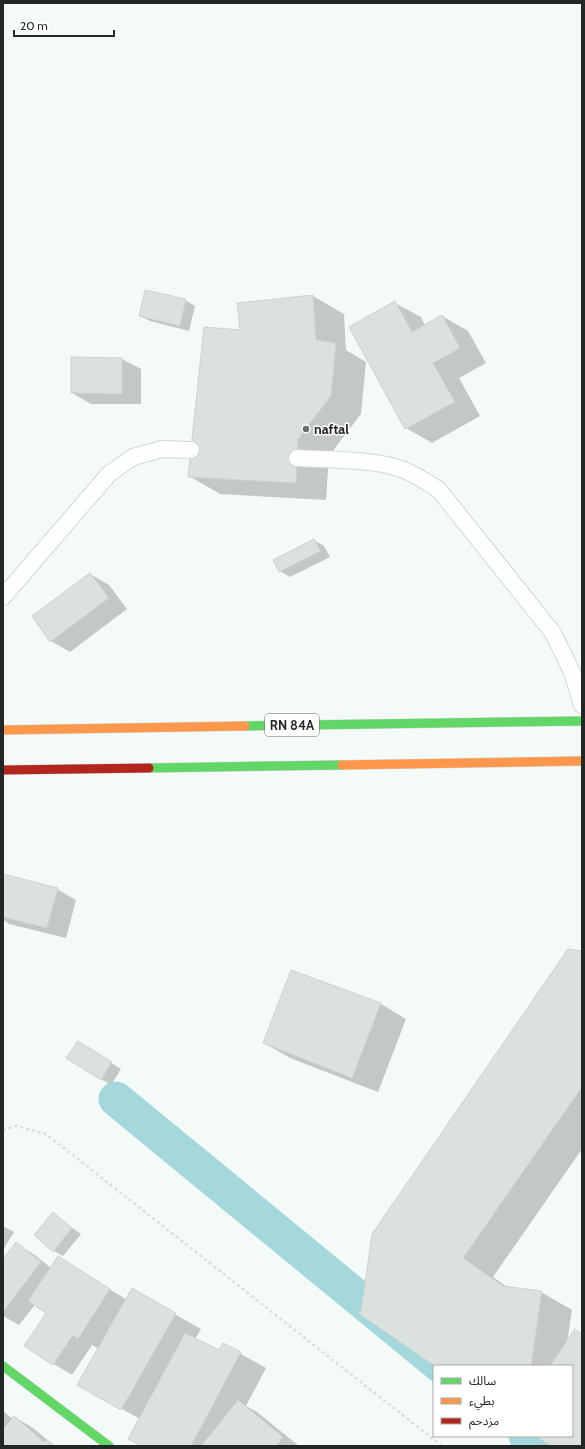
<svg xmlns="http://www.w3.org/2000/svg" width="585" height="1449" viewBox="0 0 585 1449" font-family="Cabin,'Noto Sans Arabic',sans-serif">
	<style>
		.shadow { fill: #0003 }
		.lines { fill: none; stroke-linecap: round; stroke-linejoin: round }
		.canal { stroke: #a4d8dc; stroke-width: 35 }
		.building { fill: #dbe1df; stroke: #ced3d1 }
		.lane-casing { stroke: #d3d7d5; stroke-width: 18 }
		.fast-casing { stroke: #d3d7d5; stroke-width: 10 }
		.slow-casing { stroke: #d3d7d5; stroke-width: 10 }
		.jam-casing { stroke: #d3d7d5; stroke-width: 10 }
		.path { stroke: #dddfde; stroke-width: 2.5; stroke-dasharray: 3 3; stroke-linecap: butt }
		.lane { stroke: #fdfefe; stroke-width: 16 }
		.fast { stroke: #63d668; stroke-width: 9 }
		.slow { stroke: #ff974d; stroke-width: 9 }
		.jam { stroke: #b3261e; stroke-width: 9 }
		.poi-dot { fill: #6c716e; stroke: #fff; stroke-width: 1.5 }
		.labels { text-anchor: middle; stroke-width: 3; stroke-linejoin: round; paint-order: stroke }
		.shield { fill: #fff; stroke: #656866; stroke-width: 1 }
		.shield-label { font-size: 13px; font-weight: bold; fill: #232725 }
		.poi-label { font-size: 14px; font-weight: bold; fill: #232725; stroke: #fff; text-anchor: start }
	</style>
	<rect width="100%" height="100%" fill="#f4faf7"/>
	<g class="shadow">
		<path d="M313,296L344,314L346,350L366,362L361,414L329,456L326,500L220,494L189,476L241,331L238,304Z"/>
		<path d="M185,300L195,306L189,331L150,321L140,316Z"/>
		<path d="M395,303L421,317L425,326L442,316L468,331L486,363L459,378L480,416L432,443L406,428L350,327Z"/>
		<path d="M72,358L122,359L141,369V404H91L72,393Z"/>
		<path d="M314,540L324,546L330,557L290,577L280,571Z"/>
		<path d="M90,574L109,585L127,609L70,652L51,641Z"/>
		<path d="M3,875L57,889L76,900L66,938L9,924L3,920Z"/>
		<path d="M582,952V1149L493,1277L509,1288L541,1292L572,1310L567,1343L582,1334V1446H553L538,1436H572V1366H436L360,1313Z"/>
		<path d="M292,971L381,1004L406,1019L378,1092L290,1058L264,1043Z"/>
		<path d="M88,1048L121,1069L111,1085L101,1079Z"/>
		<path d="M53,1214L81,1234L63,1256L54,1251Z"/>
		<path d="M3,1226L14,1232L3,1250Z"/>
		<path d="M16,1244L35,1255L51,1268L58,1257L127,1300L132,1290L201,1329L195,1339L219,1352L223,1344L266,1368L246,1406L257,1412L299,1446H143L140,1419L79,1385L99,1349L92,1345L72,1375L54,1364L47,1312L35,1305L19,1325L3,1316V1260Z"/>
		<path d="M3,1411L13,1419L15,1417L33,1428L55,1446H3Z"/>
	</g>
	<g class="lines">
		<g class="canal">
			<path d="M116,1099L441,1366"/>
			<path d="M526,1436L538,1446"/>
		</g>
	</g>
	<g class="building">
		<path d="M145,290L186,299L180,326L139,316Z"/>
		<path d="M313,295L316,340L336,343L331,396L298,439L296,483L188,477L204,327L240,330L237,303Z"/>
		<path d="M395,301L412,332L442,315L460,348L433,363L455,402L405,429L349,327Z"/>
		<path d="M71,357L122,358V394L71,393Z"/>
		<path d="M314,539L321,551L279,572L273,560Z"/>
		<path d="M90,573L109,598L50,642L32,616Z"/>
		<path d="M3,874L58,888L47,928L3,917Z"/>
		<path d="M568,949L582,951V1087L463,1258L503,1286L542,1291L531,1366H435L358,1313L361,1311L372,1234Z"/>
		<path d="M291,970L381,1003L352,1078L263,1043Z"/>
		<path d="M78,1041L112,1062L101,1080L66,1058Z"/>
		<path d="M53,1212L72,1228L53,1252L34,1235Z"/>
		<path d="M16,1242L41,1262L3,1312V1259Z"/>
		<path d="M58,1256L110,1289L78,1339L73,1335L53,1365L24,1346L46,1313L28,1301Z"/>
		<path d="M132,1288L176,1313L121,1410L77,1385Z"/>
		<path d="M575,1329L582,1334V1446H551L536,1436H572V1366H550Z"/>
		<path d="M185,1333L219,1350L223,1343L241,1352L191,1446H142L128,1439Z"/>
		<path d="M238,1400L283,1437L276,1446H201Z"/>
		<path d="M14,1416L44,1442L47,1440L54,1446H3V1429Z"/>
	</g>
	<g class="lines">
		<g class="lane-casing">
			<g id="lane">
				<path d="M297,458C326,460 376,459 401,469C415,474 427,482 439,490L553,633L572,672L582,705"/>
				<path d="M3,597L109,474L133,457L162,449L191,450"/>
			</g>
		</g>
		<g class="fast-casing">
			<g id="fast">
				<path d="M245,726L582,721"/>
				<path d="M149,768L342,765"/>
				<path d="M3,1366L109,1446"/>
			</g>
		</g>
		<g class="slow-casing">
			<g id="slow">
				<path d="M3,730L245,726"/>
				<path d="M342,765L582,761"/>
			</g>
		</g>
		<g class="jam-casing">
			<path id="jam" d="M3,770L149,768"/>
		</g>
		<path class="path" d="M3,1130L16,1126L46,1134L442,1446"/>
		<use href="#lane" class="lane"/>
		<use href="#fast" class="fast"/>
		<use href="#slow" class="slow"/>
		<use href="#jam" class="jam"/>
	</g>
	<circle class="poi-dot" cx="306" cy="429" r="4"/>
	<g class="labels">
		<rect class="shield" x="265" y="714" width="54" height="22" rx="3"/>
		<g class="shield-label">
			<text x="292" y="730">RN 84A</text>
		</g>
		<g class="poi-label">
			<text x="314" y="434">naftal</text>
		</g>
	</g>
	<rect width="585" height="1449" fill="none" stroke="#232725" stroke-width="8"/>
	<rect x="433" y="1365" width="140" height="72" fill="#ffffff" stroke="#a7a9a8"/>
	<rect x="441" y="1378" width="20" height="6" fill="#63d668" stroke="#a7a9a8"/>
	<text x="469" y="1385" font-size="12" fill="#232725">سالك</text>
	<rect x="441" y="1398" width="20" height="6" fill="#ff974d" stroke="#a7a9a8"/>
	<text x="469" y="1405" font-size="12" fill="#232725">بطيء</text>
	<rect x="441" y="1418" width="20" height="6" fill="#b3261e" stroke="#a7a9a8"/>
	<text x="469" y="1425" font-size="12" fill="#232725">مزدحم</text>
	<path d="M14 30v6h100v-6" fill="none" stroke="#232725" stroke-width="2"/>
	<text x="20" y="30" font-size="12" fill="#232725" stroke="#ffffff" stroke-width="3" paint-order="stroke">20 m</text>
</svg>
